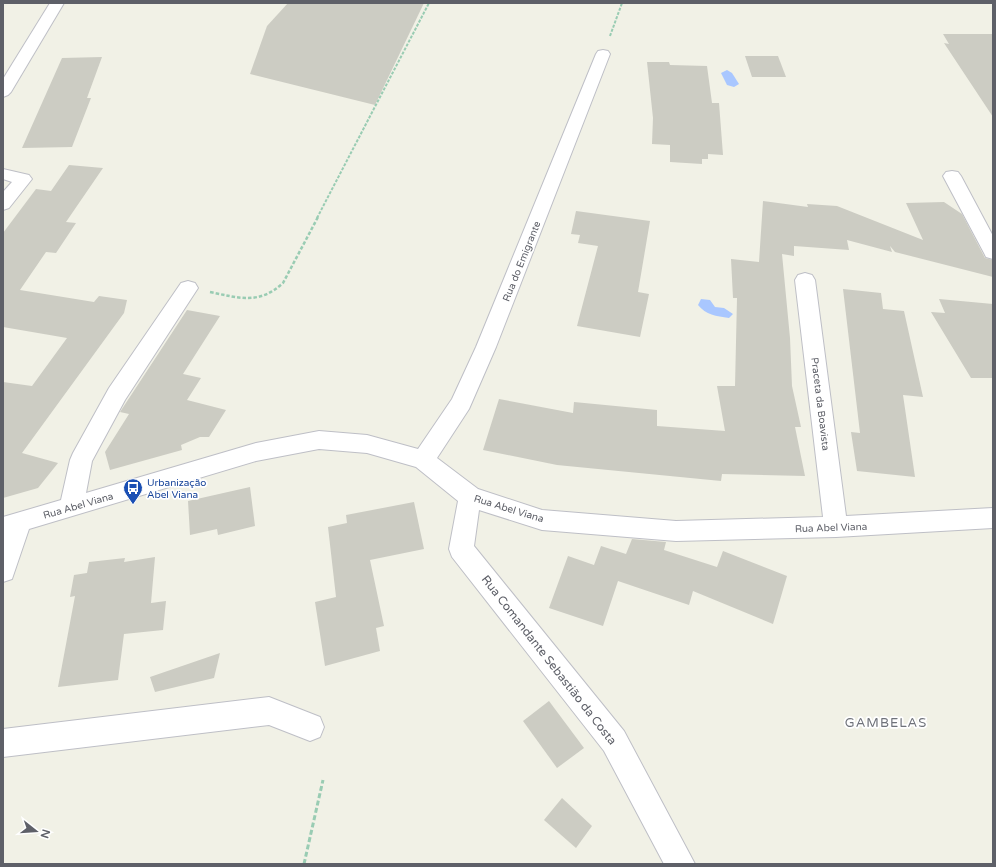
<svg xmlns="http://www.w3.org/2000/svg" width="996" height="867" viewBox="0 0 996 867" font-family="'Varela Round',sans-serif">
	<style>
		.water { fill: #a9c7ff }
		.building { fill: #ccccc3 }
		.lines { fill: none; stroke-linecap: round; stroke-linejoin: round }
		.minor-casing { stroke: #bebfc6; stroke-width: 2 }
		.path-far2 { stroke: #99ccb3; stroke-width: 2; stroke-dasharray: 3 1.5; stroke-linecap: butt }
		.path-far1 { stroke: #99ccb3; stroke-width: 2.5; stroke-dasharray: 3.5 2; stroke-linecap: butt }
		.path { stroke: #99ccb3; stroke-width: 3; stroke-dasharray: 5 2.5; stroke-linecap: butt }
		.minor { fill: #fff; fill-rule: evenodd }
		.labels { text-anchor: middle; stroke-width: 3.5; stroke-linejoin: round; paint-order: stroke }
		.street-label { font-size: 10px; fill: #5e6068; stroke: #fff }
		.transit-label { font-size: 10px; fill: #164399; stroke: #fff; text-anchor: start }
		.near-street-label { font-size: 12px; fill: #5e6068; stroke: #fff }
		.near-neighbourhood-label { font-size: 13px; letter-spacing: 1px; fill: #6f727a; stroke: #fff }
	</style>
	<rect width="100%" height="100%" fill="#f1f1e6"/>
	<g class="water">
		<path d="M727,70L732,73L739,84L734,87L727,85L721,73Z"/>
		<path d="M701,299L710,300L715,307L724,308L733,314L729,318C716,316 706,315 698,305Z"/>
	</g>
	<g class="building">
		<path d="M288,3H424L375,105L250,74L267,26Z"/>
		<path d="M943,34H993V117L944,43L949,44Z"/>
		<path d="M745,56H778L786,77H752Z"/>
		<path d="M102,57L87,98H91L72,147L22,148L62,58Z"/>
		<path d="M647,62H669L670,65L707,66L712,103H719L723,155L708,154V159H702V164L670,162V145L652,144L653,118Z"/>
		<path d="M69,165L103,168L66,222L76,223L56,253L46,252L20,290L94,302L99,296L127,300L124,313L22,453L58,463L38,488L3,498V382L32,386L67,338L3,327V233L36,189L51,191Z"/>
		<path d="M763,201L808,207L807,204L837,206L923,240L906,203L944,202L962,214L985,258L993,260V277L895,252L890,246L892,252L847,240L849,250L794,246V256L782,254L790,338L792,386L801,427H795L805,476L722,474L721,481L557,465L483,450L499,399L573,413L574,402L657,410V426L725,431L717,386H735L737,298H733L731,259L759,262Z"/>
		<path d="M576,211L650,221L638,292L649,294L640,337L577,326L598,246L578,243L580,235L571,234Z"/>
		<path d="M843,289L881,293L883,309L904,311L923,397L903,395L915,477L857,471L851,432L860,433Z"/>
		<path d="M939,299L993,304V378H971L931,312L945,313Z"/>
		<path d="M187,310L220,316L183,374L201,378L187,400L226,410L209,437H200L181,445L182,450L110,470L105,452L129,414L120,412Z"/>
		<path d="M250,487L255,526L218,535L217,529L190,535L188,501Z"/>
		<path d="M414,502L424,549L370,560L384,626L376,628L380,651L325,666L315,602L336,597L328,527L347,523L346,515Z"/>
		<path d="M632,539L666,542L664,550L717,567L723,551L787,576L773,624L693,591L689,605L618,581L603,626L549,608L568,556L594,565L601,546L626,554Z"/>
		<path d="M155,557L151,603L166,601L163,630L124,634L118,680L58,687L75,596L70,597L74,575L87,573L89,562L125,558L124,562Z"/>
		<path d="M220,653L214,678L155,692L150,677Z"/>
		<path d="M549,701L584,748L557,768L523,721Z"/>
		<path d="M562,798L592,826L576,848L544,820Z"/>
	</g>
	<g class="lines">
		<g class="minor-casing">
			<g id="minor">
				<path d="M50,3H64L11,92L8,95L3,97V79Z"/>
				<path d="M603,50L608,51L610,54L496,347L469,409L437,458L478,489L542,510L676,521L823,517L795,280L798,275L805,273L812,275L815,280L846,516L993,508V528L836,537L676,541L542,530L479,510L474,546L624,731L695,864H664L604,751L452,557L449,549L458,501L416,467L367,453L319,449L256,461L29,529L12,579L3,582V517L61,500L70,460L73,453L109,388L181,283L188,281L195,283L198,288L125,400L92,461L86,493L256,443L319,431L367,435L418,449L452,399L476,347L596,54L598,51Z"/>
				<path d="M3,169L29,175L32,179L9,208L3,210V192L12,182L3,179Z"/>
				<path d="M952,171L958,172L961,176L993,236V259L986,257L984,253L943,176L946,172Z"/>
				<path d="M269,697L320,717L324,727L320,737L310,741L269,725L3,757V729Z"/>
			</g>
		</g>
		<g class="path-far2">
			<path d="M610,36L622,3"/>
			<path d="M317,218L429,3"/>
		</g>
		<path class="path-far1" d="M210,292C239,298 259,305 283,283L318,217"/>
		<path class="path" d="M304,864L323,780"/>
		<use href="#minor" class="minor"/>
	</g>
	<defs>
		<g id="bus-pin" transform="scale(1)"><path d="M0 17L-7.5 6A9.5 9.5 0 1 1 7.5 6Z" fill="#1a4fb4" stroke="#fff"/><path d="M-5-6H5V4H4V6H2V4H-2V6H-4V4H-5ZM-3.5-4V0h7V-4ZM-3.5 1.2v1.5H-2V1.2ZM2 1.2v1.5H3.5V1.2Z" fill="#fff"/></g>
	</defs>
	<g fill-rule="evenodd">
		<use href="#bus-pin" x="133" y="488"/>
	</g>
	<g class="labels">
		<g class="street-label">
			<text transform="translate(521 261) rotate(-68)" y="4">Rua do Emigrante</text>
			<text transform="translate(821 404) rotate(83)" y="4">Praceta da Boavista</text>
			<text transform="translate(78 505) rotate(-16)" y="4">Rua Abel Viana</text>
			<text transform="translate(509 508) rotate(17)" y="4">Rua Abel Viana</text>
			<text transform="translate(831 527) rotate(-2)" y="4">Rua Abel Viana</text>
		</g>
		<g class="transit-label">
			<text x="147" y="486">Urbanização<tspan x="147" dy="12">Abel Viana</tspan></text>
		</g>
		<g class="near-street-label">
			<text transform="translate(549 660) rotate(52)" y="4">Rua Comandante Sebastião da Costa</text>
		</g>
		<g class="near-neighbourhood-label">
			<text x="886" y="727">GAMBELAS</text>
		</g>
	</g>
	<rect width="996" height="867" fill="none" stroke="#5e6068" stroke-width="8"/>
	<g transform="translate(36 831) rotate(107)" stroke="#ffffff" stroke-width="3" paint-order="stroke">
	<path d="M0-3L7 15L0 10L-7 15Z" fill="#5e6068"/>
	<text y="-6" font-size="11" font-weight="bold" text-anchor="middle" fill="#5e6068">N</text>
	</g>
</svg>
